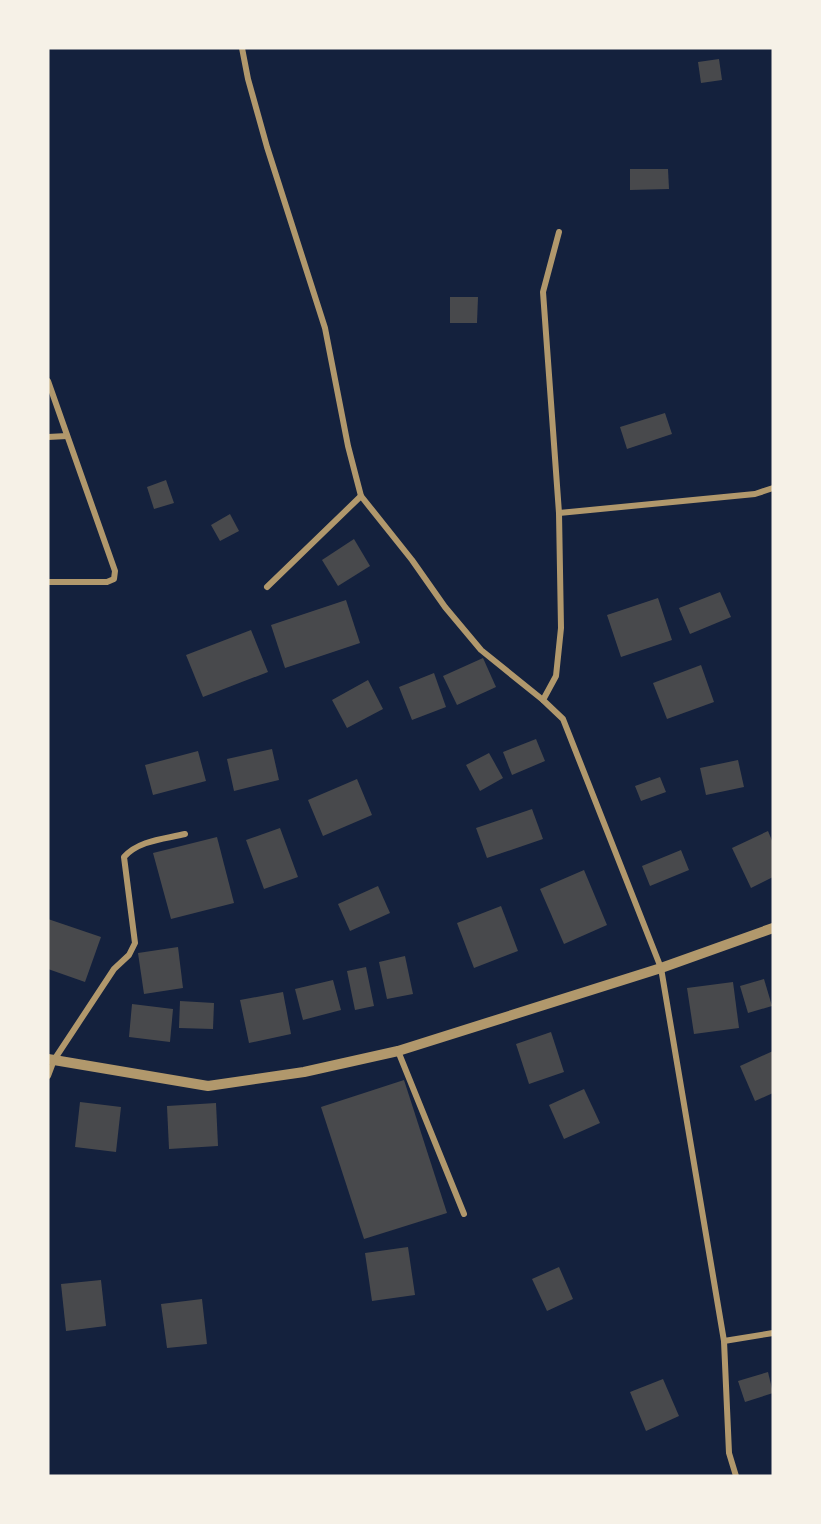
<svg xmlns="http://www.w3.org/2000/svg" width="821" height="1524" viewBox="0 0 821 1524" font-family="'Space Grotesk',sans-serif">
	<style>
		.building { fill: #48494c }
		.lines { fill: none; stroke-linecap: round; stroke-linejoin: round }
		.minor { stroke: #b1986c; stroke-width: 6 }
		.tertiary { stroke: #b1986c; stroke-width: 10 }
	</style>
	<rect width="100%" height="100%" fill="#14213d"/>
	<g class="building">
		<path d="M719,59L722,80L701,83L698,62Z"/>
		<path d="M630,169H668L669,189L630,190Z"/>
		<path d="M450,297H478L477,323H450Z"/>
		<path d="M665,413L672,434L627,449L620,427Z"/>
		<path d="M166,480L174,503L154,509L147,487Z"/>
		<path d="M230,514L239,531L220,541L211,525Z"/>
		<path d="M354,539L370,566L338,586L322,560Z"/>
		<path d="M720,592L731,617L690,634L679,608Z"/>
		<path d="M658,598L672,640L621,657L607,615Z"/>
		<path d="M346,600L360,643L285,668L271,625Z"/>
		<path d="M251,630L268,672L203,697L186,655Z"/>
		<path d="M483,658L496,687L457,705L443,676Z"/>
		<path d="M701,665L714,702L667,719L653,683Z"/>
		<path d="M434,673L446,707L412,720L399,687Z"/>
		<path d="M368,680L383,709L347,728L332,700Z"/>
		<path d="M536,739L545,761L512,775L503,752Z"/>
		<path d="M272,749L279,780L234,791L227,759Z"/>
		<path d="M198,751L206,781L153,795L145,765Z"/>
		<path d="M489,753L503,778L480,791L466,765Z"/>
		<path d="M738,760L744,787L706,795L700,768Z"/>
		<path d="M660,777L666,792L641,801L635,786Z"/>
		<path d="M357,779L372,815L323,836L308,800Z"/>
		<path d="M532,809L543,839L487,858L476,828Z"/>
		<path d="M280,828L298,877L264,889L246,840Z"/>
		<path d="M768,831L773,843V877L751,888L732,848Z"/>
		<path d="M217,837L234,903L171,919L153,853Z"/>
		<path d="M681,850L689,870L650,886L642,866Z"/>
		<path d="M584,870L607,925L564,944L540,889Z"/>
		<path d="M378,886L390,913L350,931L338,904Z"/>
		<path d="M501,906L518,951L474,968L457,923Z"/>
		<path d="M48,919L101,937L85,982L48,969Z"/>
		<path d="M178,947L183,988L144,994L138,953Z"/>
		<path d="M405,956L413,994L387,999L379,962Z"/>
		<path d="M366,967L374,1006L355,1010L347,971Z"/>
		<path d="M764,979L772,1006L748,1013L740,986Z"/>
		<path d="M333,980L341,1010L303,1020L295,989Z"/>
		<path d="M733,982L739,1028L694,1034L687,988Z"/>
		<path d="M283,992L291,1034L249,1043L240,1000Z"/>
		<path d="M180,1001L214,1003L213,1029L179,1028Z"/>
		<path d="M132,1004L173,1009L170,1042L129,1037Z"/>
		<path d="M551,1032L564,1072L529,1084L516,1044Z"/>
		<path d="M773,1051V1093L755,1101L740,1066Z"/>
		<path d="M404,1080L447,1213L364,1239L321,1107Z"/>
		<path d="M584,1089L600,1123L564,1139L549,1105Z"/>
		<path d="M80,1102L121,1107L116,1152L75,1147Z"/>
		<path d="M216,1103L218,1146L169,1149L167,1106Z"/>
		<path d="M408,1247L415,1295L372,1301L365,1253Z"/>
		<path d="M559,1267L573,1299L547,1311L532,1279Z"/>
		<path d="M101,1280L106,1326L66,1331L61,1284Z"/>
		<path d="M202,1299L207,1344L167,1348L161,1304Z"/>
		<path d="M768,1372L773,1393L745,1402L738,1381Z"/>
		<path d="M663,1379L679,1416L646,1431L630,1392Z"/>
	</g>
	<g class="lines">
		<g class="minor">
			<path d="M242,48L248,79L267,147L325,328L348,446L361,496L412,560L445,607L481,650L543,700"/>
			<path d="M559,232L543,292L559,513L561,628L556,676L543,700L563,719L661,968L724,1341L729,1453L736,1476"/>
			<path d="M48,381L115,571L114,579L107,582H48"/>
			<path d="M48,437L67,436"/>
			<path d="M559,513L755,494L773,488"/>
			<path d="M267,587L361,496"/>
			<path d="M398,1051L464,1214"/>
			<path d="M48,1076L54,1060L114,969L129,955L135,943L124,857C139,840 165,839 185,834"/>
			<path d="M724,1341L773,1333"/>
		</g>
		<path class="tertiary" d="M48,1059L208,1086L304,1072L398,1051L661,968L773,928"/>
	</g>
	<rect width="821" height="1524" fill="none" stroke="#f6f1e7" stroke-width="99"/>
</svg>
